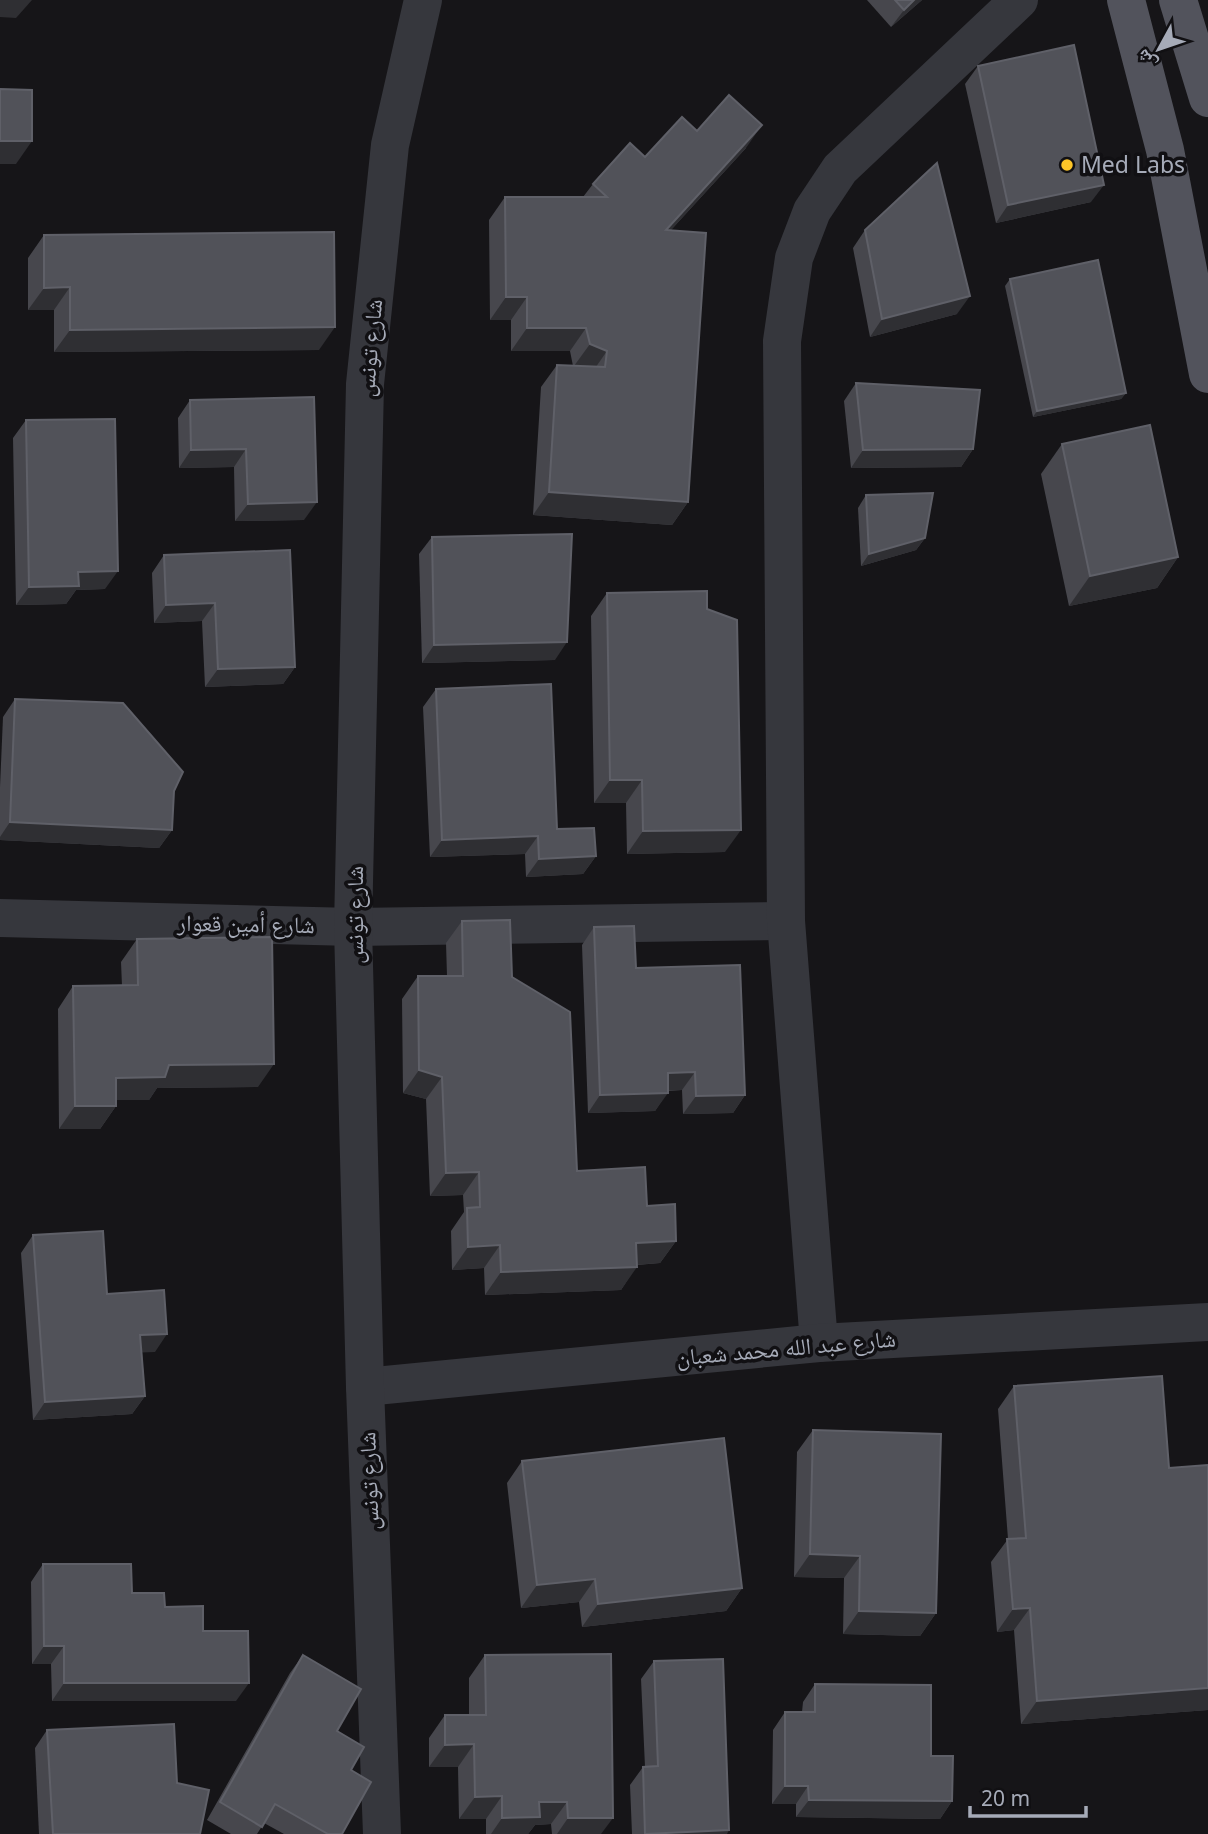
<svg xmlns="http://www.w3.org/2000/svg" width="1208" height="1834" viewBox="0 0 1208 1834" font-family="'Noto Sans','Noto Naskh Arabic',sans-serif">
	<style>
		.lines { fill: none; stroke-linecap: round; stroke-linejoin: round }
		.street { stroke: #36373d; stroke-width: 38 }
		.primary { stroke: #52535c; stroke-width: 38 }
		.wall { fill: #47474d }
		.shaded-wall { fill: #2f2f33 }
		.building { fill: #515259; stroke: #5f6068; stroke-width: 2 }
		.poi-dot { fill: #fdc528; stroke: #111013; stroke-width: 2.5 }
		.labels { text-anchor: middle; stroke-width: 7; stroke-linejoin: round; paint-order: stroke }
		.poi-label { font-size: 23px; fill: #a6abb8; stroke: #111013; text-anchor: start }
		.street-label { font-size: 23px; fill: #a6abb8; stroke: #111013 }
	</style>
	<rect width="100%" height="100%" fill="#161518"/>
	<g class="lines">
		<g class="street">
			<path d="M0,918L353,927L786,921"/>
			<path d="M819,1343L786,921L782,341L794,258L812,211L840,169L1019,0"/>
			<path d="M365,1387L819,1343L1208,1322"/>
			<path d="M382,1834L365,1387L353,927L365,384L390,145L423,0"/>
		</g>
		<g class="primary">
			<path d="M1126,0L1165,150L1208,374"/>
			<path d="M1178,0L1208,98"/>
		</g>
	</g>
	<g class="wall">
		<path d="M867,0H922L891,27Z"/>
		<path d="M978,66L1091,202L996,223L965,84Z"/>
		<path d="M697,131L746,148L670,231L688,502L672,525L533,515L541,387L557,365L573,366L570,351H511V320H490L489,220L505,197H583L593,184Z"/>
		<path d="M865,230L957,314L870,337L853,248Z"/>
		<path d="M44,235L319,350L54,352V310H28V258Z"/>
		<path d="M1010,279L1126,393L1121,399L1033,417L1005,286Z"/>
		<path d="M856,383L973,449L961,467L851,468L844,401Z"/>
		<path d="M314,397L304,520L235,521L234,467L179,468L178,418L190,400Z"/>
		<path d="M26,420L105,589L76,590L66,604L16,605L13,438Z"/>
		<path d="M1062,444L1178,557L1157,588L1069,606L1041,474Z"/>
		<path d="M866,495L925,538L916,550L861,566L858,508Z"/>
		<path d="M432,537L555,660L422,663L419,554Z"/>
		<path d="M164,555L295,667L283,684L205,687L202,621L154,623L152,573Z"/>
		<path d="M607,593L707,609L725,852L627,854L626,803H594L591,616Z"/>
		<path d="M436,689L557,829L596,856L583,874L526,877L525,854L430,857L423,707Z"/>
		<path d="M15,699L174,791L172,830L159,848L0,840V787L3,717Z"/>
		<path d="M462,921L512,977L577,1171L647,1206L676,1241L660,1263L637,1265L621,1290L485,1295L484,1268L452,1270L451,1231L464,1212L463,1195L430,1196L426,1099L403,1093L402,999L418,976H447L446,943Z"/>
		<path d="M594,927L636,968L745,1095L733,1113L683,1114L682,1090L668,1091L655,1111L588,1113L582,945Z"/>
		<path d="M137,939L258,1087L157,1088L149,1100H116V1106L100,1129H59L58,1009L73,986H122L121,962Z"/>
		<path d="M33,1235L107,1294L155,1352H142L145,1396L132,1414L33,1420L21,1253Z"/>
		<path d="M1014,1386L1169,1468L1208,1465V1710L1021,1724L1014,1630L997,1632L991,1562L1008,1539L998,1409Z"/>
		<path d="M813,1430L936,1613L920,1636L843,1634L844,1578L794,1577L797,1452Z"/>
		<path d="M522,1461L742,1588L726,1611L582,1627L579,1602L521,1608L507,1483Z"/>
		<path d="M43,1564L165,1607L203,1631L236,1701H52L51,1664H32L31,1582Z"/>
		<path d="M303,1655L337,1731L351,1770L342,1834H284L264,1823L257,1834H231L207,1820L290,1673Z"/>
		<path d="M485,1655L601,1834H552L551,1824L535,1825L528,1834H486V1819H459L458,1767H429V1738L445,1715H469V1678Z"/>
		<path d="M654,1661L727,1834H632L630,1785L643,1767H645L641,1679Z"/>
		<path d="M815,1684L931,1756L952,1801L940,1819L796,1817V1804H772L773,1730L785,1712H802L803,1702Z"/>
		<path d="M47,1730L177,1783L200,1834H39L35,1748Z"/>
	</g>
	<g class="shaded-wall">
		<path d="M0,0H32L16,18L0,17Z"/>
		<path d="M914,0H922L891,27L904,10Z"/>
		<path d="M762,125L746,148L650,253L666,230Z"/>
		<path d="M0,141H32L16,164H0Z"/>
		<path d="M1104,185L1091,202L996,223L1008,205Z"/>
		<path d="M70,287L54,310H28L44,288Z"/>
		<path d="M970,296L957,314L870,337L882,319Z"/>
		<path d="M506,297H527L511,320H490Z"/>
		<path d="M335,327L319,350L54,352L70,330Z"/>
		<path d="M527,328H586L570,351H511Z"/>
		<path d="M590,344L607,351L591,374L574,366Z"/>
		<path d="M1126,393L1121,399L1033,417L1037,411Z"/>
		<path d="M246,449L234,467L179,468L191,450Z"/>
		<path d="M973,449L961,467L851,468L863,450Z"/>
		<path d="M549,492L688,502L672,525L533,515Z"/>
		<path d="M317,502L304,520L235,521L248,504Z"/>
		<path d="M925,538L916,550L861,566L869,554Z"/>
		<path d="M1178,557L1157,588L1069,606L1090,576Z"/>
		<path d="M118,571L105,589L76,590L66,604L16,605L29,587L78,572Z"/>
		<path d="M215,603L202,621L154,623L166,605Z"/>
		<path d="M567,642L555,660L422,663L434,645Z"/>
		<path d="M295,667L283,684L205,687L218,669Z"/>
		<path d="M610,780H642L626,803H594Z"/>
		<path d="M10,822L172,830L159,848L0,840V837Z"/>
		<path d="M741,830L725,852L627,854L643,831Z"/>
		<path d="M538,836L525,854L430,857L442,840Z"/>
		<path d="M596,856L583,874L526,877L539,859Z"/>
		<path d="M274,1064L258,1087L157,1088L149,1100H100L116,1078L169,1065Z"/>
		<path d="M419,1070L442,1077L426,1099L403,1093Z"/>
		<path d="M695,1072L682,1090L655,1091L668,1073Z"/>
		<path d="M668,1093L655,1111L588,1113L600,1095Z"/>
		<path d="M745,1095L733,1113L683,1114L696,1096Z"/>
		<path d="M75,1106H116L100,1129H59Z"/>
		<path d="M479,1172L463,1195L430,1196L446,1173Z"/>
		<path d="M676,1241L660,1263L620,1266L636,1243Z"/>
		<path d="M500,1245L484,1268L452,1270L468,1247Z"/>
		<path d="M637,1267L621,1290L485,1295L501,1272Z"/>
		<path d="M167,1334L155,1352L128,1353L140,1335Z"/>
		<path d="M145,1396L132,1414L33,1420L45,1402Z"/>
		<path d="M810,1554L860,1556L844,1578L794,1577Z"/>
		<path d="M595,1579L579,1602L521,1608L537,1585Z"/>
		<path d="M742,1588L726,1611L582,1627L598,1604Z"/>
		<path d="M1030,1608L1014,1630L997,1632L1013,1609Z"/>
		<path d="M859,1611L936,1613L920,1636L843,1634Z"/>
		<path d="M44,1646H64L51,1664H32Z"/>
		<path d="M64,1683H249L236,1701H52Z"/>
		<path d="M1208,1688V1710L1021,1724L1037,1701Z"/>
		<path d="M474,1744L458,1767H429L445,1745Z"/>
		<path d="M785,1786H808L796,1804H772Z"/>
		<path d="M502,1796L486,1819H459L475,1797Z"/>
		<path d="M809,1800L952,1801L940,1819L796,1817Z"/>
		<path d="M539,1802H567L551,1824L535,1825L528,1834H491L502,1818Z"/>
		<path d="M568,1818H613L601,1834H557Z"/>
		<path d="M729,1830L727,1834H645Z"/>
	</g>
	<g class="building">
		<path d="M895,0H914L904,10Z"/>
		<path d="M1074,45L1104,185L1008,205L978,66Z"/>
		<path d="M0,89L32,90V141H0Z"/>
		<path d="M729,95L762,125L666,230L706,233L688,502L549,492L557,365L605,367L607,351L590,344L586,328H527V297H506L505,197H607L593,184L630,143L645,157L682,117L697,131Z"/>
		<path d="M937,163L970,296L882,319L865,230Z"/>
		<path d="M334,232L335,327L70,330V287L44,288V235Z"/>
		<path d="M1098,260L1126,393L1037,411L1010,279Z"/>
		<path d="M856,383L980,390L973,449L863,450Z"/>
		<path d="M314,397L317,502L248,504L246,449L191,450L190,400Z"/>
		<path d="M115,419L118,571L78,572L79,586L29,587L26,420Z"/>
		<path d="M1150,425L1178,557L1090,576L1062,444Z"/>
		<path d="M933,493L925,538L869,554L866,495Z"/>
		<path d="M572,534L567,642L434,645L432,537Z"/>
		<path d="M290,550L295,667L218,669L215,603L166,605L164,555Z"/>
		<path d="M707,591V609L737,620L741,830L643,831L642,780H610L607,593Z"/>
		<path d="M551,684L557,829L594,828L596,856L539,859L538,836L442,840L436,689Z"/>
		<path d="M15,699L123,703L183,772L174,791L172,830L10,822Z"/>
		<path d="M510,920L512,977L570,1012L577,1171L645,1167L647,1206L675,1204L676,1241L636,1243L637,1267L501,1272L500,1245L468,1247L467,1208L480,1207L479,1172L446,1173L442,1077L419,1070L418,976H463L462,921Z"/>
		<path d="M634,926L636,968L740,965L745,1095L696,1096L695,1072L668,1073V1093L600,1095L594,927Z"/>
		<path d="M272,937L274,1064L169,1065L165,1077L116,1078V1106H75L73,986L138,985L137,939Z"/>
		<path d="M103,1231L107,1294L164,1290L167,1334L140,1335L145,1396L45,1402L33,1235Z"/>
		<path d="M1162,1376L1169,1468L1208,1465V1688L1037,1701L1030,1608L1013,1609L1007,1539L1026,1538L1014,1386Z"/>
		<path d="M813,1430L941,1434L936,1613L859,1611L860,1556L810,1554Z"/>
		<path d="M724,1438L742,1588L598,1604L595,1579L537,1585L522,1461Z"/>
		<path d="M43,1564H131L132,1593H164L165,1607L203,1606V1631H248L249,1683H64V1646H44Z"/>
		<path d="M611,1654L613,1818H568L567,1802H539L540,1817L502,1818V1796L475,1797L474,1744L445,1745V1715H486L485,1655Z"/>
		<path d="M303,1655L361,1689L337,1731L364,1747L351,1770L371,1782L342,1834H328L275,1804L262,1827L220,1802Z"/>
		<path d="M723,1659L729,1830L645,1834L643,1767L658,1766L654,1661Z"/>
		<path d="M815,1684L931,1685V1756H953L952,1801L809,1800L808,1786H785V1712H815Z"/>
		<path d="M174,1724L177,1783L209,1790L200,1834H53L47,1730Z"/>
	</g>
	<circle class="poi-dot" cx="1067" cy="165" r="7"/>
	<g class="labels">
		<g class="poi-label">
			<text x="1081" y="173">Med Labs</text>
		</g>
		<g class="street-label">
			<text transform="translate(370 348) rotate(-85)" y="8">شارع تونس</text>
			<text transform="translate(355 915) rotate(-90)" y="8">شارع تونس</text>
			<text transform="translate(246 924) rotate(1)" y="8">شارع أمين قعوار</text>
			<text transform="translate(786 1348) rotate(-5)" y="8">شارع عبد الله محمد شعبان</text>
			<text transform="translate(369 1481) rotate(-92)" y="8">شارع تونس</text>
		</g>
	</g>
	<g transform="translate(1159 49) rotate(230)" stroke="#111013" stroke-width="5" paint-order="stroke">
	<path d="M0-5L12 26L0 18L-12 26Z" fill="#a6abb8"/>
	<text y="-10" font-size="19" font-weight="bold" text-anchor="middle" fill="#a6abb8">ش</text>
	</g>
	<path d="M970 1806v10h116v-10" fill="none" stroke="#a6abb8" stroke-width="3.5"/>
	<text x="981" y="1806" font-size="21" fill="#a6abb8" stroke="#111013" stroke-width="5" paint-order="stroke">20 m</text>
</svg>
